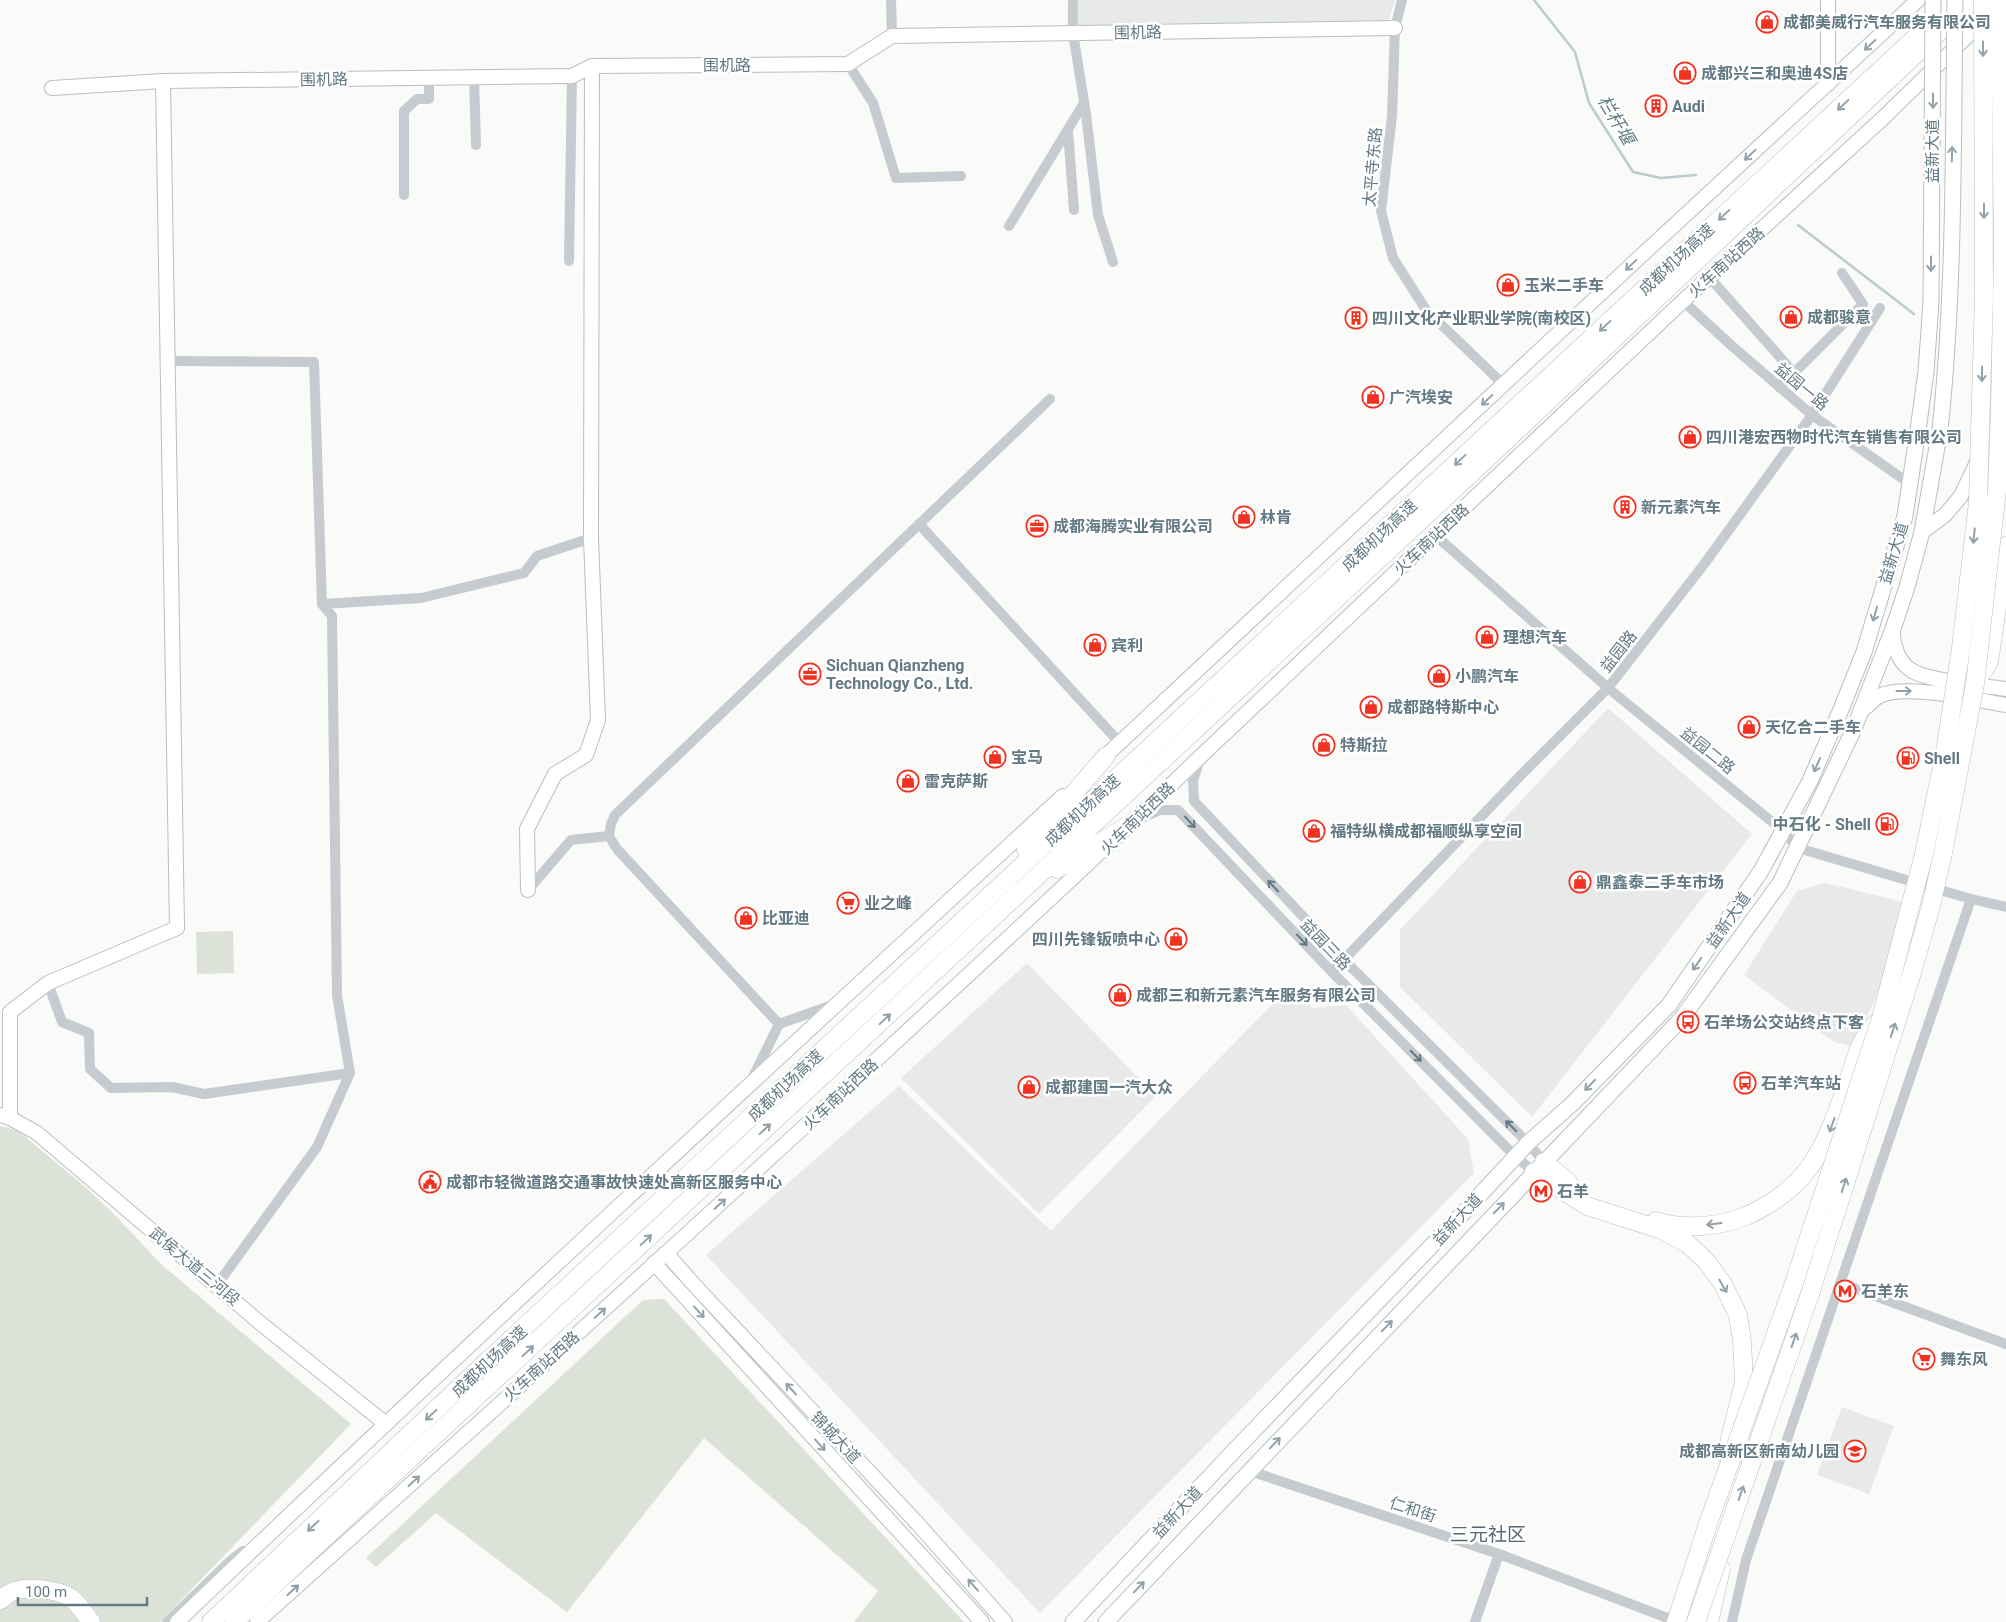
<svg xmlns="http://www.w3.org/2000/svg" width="2006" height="1622" viewBox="0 0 2006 1622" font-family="Roboto,'Noto Sans SC',sans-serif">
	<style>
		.built { fill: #e8eae9 }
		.green { fill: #dde2d8 }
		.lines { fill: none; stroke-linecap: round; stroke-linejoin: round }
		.stream { stroke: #bbccce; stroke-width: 2.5 }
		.secondary-casing { stroke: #b7bfc3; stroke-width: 16 }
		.primary-casing { stroke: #b8bfc2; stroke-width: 17 }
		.highway-casing { stroke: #b8bec0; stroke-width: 19 }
		.street { stroke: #c5cbce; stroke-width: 10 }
		.secondary { stroke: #fff; stroke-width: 14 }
		.primary { stroke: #fff; stroke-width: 15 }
		.highway { stroke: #fff; stroke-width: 18 }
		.primary-bridge-casing { stroke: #b8bfc2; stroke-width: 17; stroke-linecap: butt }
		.highway-bridge-casing { stroke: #b8bec0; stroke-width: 19; stroke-linecap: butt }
		.primary-bridge { stroke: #fff; stroke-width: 15 }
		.highway-bridge { stroke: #fff; stroke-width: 18 }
		.oneway { stroke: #92a2aa }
		.oneway2 { stroke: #637a85 }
		.labels { text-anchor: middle; stroke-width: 5; stroke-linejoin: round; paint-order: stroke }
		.poi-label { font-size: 16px; font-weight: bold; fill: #637a85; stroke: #fff; text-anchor: start }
		.street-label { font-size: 16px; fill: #637a85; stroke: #fff }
		.water-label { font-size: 18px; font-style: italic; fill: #5e7a7e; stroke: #fff }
		.quarter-label { font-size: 19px; fill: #556870; stroke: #fff }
	</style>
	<rect width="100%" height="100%" fill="#fafaf8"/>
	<g class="built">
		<path d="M1068,0H1395L1388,23L1067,26Z"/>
		<path d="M1608,708L1752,834L1532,1117L1400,987V930Z"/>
		<path d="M1825,883L1904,902L1884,977L1855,1047L1834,1042L1744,975L1797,891Z"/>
		<path d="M1027,963L1156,1096L1039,1214L901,1078Z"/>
		<path d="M1289,987L1313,1008L1346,1005L1468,1139L1474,1173L1040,1613L706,1255L899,1086L1051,1231Z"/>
		<path d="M1842,1407L1894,1426L1869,1494L1817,1475Z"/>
	</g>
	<g class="green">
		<path d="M233,931L234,973L197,974L196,932Z"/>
		<path d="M0,1126L17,1130L83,1185L113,1213L163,1266L351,1424L160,1622H0Z"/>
		<path d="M664,1299L964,1622H854L878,1591L704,1438L567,1612L436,1513L376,1567L366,1558L643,1300Z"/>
	</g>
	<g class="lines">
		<g class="stream">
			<path d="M1534,0L1575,52L1589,103L1633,172L1661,178L1696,175"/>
			<path d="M1798,225L1914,314"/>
		</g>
		<g class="secondary-casing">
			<g id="secondary">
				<path d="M1828,0V84"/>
				<path d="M52,88L163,81L572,76L592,66L848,64L892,36L1395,28"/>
				<path d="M1922,532L1945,515L1961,496L1993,428L1995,417"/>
				<path d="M1893,629C1892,643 1898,662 1911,670C1926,681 1985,686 2006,689"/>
				<path d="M1861,711C1867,707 1873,700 1879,696C1904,683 1976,700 2006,705"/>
				<path d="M1099,762L1642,255L1918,0"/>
				<path d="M528,890L527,829L555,774L586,755L598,720L591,538L592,66"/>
				<path d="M0,1115L10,1118L37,1133L259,1322L386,1424"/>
				<path d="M10,1118V1012L48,983L177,928L163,81"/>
				<path d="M666,1253L698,1289L918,1524L1005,1622"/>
				<path d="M654,1263L982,1622"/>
				<path d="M177,1622C469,1343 766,1069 1063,796"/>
				<path d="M257,1622C464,1437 669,1252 873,1063C983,961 1094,860 1202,755L1683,301L1882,119L1988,16"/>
			</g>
		</g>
		<g class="primary-casing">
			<g id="primary">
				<path d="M1073,1622L1231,1454L1464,1212L1528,1143L1572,1104L1669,1005L1761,871L1810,781L1840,712L1864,652L1905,516L1918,430"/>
				<path d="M1106,1622L1682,1018L1780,883L1853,731L1893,629L1907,587L1922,532L1940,430"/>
			</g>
		</g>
		<g class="highway-casing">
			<g id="highway">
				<path d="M1975,684L1989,662L2006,546"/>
				<path d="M1026,849L1106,756"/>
				<path d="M1057,869L1132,823"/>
				<path d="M1544,1162L1569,1183"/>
				<path d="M1534,1172L1587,1206L1662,1230L1688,1244L1706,1261L1723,1284L1738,1315L1742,1341L1744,1382L1726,1455"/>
				<path d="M1656,1221C1685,1230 1718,1227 1746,1216C1812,1187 1825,1145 1848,1082C1853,1069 1856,1052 1864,1039C1868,1032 1875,1025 1880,1019"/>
				<path d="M0,1600C3,1598 6,1595 10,1593C24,1585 57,1589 71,1598C79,1604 85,1614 91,1622"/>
				<path d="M211,1622L479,1369L1956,0"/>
				<path d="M234,1622L1478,467L1973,0"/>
				<path d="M1709,1622L1721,1569"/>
			</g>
		</g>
		<g class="street">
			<path d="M891,0L892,36"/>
			<path d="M1073,0V33L1086,114L1098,215L1113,262"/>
			<path d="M1402,0L1395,28L1392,116L1381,211L1393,258L1426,310L1503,384"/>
			<path d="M848,64L873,103L896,178L961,176"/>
			<path d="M474,77L476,145"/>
			<path d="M1068,131L1074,210"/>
			<path d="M404,195V111L417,99H429V78"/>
			<path d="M1009,226L1084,103"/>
			<path d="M569,261L572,76"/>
			<path d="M1710,278L1794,373L1863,304L1842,273"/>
			<path d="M1683,301L1732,346L1812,415L1910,484"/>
			<path d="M167,361L314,362L322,604L332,616L337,995L350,1073L317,1147L217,1285"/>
			<path d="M1779,387L1794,373"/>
			<path d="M919,524L1120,743"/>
			<path d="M1435,535L1608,688L1782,830L1798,848L1971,899L2006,907"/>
			<path d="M322,604L421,598L524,573L537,556L591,538"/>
			<path d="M1200,759L1193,781L1194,801L1344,960L1528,1143L1544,1162"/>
			<path d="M1140,819L1160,810H1178L1332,972L1515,1156L1534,1172"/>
			<path d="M528,890L571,840L609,836"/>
			<path d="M1332,972L1522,774L1608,688L1705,563L1812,415L1880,308"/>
			<path d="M48,983L62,1022L89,1033L90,1069L111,1088L172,1087L204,1094L350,1073"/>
			<path d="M779,1024L617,849L609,836L611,824L615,815L1050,399"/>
			<path d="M751,1081L779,1024L835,1004"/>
			<path d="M1840,1283L2006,1344"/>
			<path d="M1250,1471L1499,1554L1678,1622"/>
			<path d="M167,1622L229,1562L243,1551"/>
			<path d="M1475,1622L1499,1554"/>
			<path d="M1732,1622L1746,1560L1971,899"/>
		</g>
		<use href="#secondary" class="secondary"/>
		<use href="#primary" class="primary"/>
		<use href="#highway" class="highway"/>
		<g class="primary-bridge-casing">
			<g id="primary-bridge">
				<path d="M1918,430L1926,372L1931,302L1933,0"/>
				<path d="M1940,430C1955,287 1953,143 1955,0"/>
			</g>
		</g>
		<g class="highway-bridge-casing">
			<g id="highway-bridge">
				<path d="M1676,1622L1709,1521L1792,1289L1881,1018L1924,854L1945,752L1961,648L1978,502L1984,296L1983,0"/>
				<path d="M1696,1622L1810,1294L1911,976L1931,906L1943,853L1975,684L1997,490L2000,408L2003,253L2000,0"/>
			</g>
		</g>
		<use href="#primary-bridge" class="primary-bridge"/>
		<use href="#highway-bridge" class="highway-bridge"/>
	</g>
	<defs><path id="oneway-shaft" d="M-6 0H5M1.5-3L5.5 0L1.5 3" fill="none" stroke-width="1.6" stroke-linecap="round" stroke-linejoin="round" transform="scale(1.25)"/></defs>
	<g class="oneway">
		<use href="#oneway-shaft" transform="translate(1870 45) rotate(137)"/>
		<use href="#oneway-shaft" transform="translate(1983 49) rotate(90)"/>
		<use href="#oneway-shaft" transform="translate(1933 101) rotate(90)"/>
		<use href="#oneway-shaft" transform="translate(1843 105) rotate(137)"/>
		<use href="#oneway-shaft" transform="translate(1952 154) rotate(-89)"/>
		<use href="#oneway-shaft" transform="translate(1750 155) rotate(137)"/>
		<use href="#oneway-shaft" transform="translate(1984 211) rotate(90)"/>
		<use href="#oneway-shaft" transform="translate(1724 215) rotate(137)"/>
		<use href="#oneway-shaft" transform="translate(1931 264) rotate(90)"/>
		<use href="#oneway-shaft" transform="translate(1631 265) rotate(137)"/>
		<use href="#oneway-shaft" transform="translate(1605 326) rotate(137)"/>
		<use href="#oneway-shaft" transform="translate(1982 374) rotate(91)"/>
		<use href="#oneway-shaft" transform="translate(1487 400) rotate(137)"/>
		<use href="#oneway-shaft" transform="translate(1460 460) rotate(137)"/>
		<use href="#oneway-shaft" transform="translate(1974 536) rotate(96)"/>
		<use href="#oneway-shaft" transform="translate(1875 614) rotate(106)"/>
		<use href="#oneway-shaft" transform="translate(1904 691)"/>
		<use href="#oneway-shaft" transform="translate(1817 765) rotate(114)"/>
		<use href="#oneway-shaft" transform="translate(1697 964) rotate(125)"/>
		<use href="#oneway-shaft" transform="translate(885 1019) rotate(-43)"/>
		<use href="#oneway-shaft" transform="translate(1893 1030) rotate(-72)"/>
		<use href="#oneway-shaft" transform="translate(1590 1085) rotate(134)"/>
		<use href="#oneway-shaft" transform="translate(1832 1125) rotate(110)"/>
		<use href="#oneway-shaft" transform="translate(765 1129) rotate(-43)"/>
		<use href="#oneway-shaft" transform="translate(1844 1185) rotate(-72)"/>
		<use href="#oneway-shaft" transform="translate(720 1204) rotate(-42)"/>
		<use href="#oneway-shaft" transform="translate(1499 1208) rotate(-46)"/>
		<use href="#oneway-shaft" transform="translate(1714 1224) rotate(173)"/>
		<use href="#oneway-shaft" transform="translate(646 1240) rotate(-43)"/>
		<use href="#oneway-shaft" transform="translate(1723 1286) rotate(60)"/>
		<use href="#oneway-shaft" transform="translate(699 1312) rotate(48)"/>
		<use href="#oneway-shaft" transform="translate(600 1313) rotate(-42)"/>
		<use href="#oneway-shaft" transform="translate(1387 1326) rotate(-46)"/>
		<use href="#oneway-shaft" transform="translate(1794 1340) rotate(-71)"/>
		<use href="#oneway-shaft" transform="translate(528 1351) rotate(-43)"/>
		<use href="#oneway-shaft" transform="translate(791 1389) rotate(-133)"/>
		<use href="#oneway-shaft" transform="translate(431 1415) rotate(137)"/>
		<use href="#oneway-shaft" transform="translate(1275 1443) rotate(-46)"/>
		<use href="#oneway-shaft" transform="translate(820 1445) rotate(48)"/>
		<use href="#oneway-shaft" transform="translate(414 1481) rotate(-42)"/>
		<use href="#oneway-shaft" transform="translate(1741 1493) rotate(-71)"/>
		<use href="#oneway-shaft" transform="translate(313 1526) rotate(137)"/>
		<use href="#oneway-shaft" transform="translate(973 1585) rotate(-131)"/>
		<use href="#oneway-shaft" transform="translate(1139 1587) rotate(-46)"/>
		<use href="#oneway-shaft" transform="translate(293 1590) rotate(-42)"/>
	</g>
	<g class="oneway2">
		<use href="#oneway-shaft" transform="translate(1190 822) rotate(47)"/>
		<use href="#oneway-shaft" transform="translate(1273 886) rotate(-133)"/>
		<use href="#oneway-shaft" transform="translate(1302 940) rotate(47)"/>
		<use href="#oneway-shaft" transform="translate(1416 1056) rotate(45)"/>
		<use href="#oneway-shaft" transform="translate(1511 1126) rotate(-135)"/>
	</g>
	<defs>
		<g id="shop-ring" transform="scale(1.125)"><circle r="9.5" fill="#fff" stroke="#f13220" stroke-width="1.5"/><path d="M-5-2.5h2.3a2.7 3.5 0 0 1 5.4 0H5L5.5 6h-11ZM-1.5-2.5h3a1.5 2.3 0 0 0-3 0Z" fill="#f13220"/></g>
		<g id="building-ring" transform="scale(1.125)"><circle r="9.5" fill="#fff" stroke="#f13220" stroke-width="1.5"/><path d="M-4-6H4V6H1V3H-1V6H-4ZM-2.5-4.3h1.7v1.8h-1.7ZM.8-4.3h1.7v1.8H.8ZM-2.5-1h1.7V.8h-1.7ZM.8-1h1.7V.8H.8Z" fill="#f13220"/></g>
		<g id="office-ring" transform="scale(1.125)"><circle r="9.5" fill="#fff" stroke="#f13220" stroke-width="1.5"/><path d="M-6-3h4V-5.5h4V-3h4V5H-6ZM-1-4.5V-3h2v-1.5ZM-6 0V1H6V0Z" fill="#f13220"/></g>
		<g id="fuel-ring" transform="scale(1.125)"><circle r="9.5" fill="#fff" stroke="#f13220" stroke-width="1.5"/><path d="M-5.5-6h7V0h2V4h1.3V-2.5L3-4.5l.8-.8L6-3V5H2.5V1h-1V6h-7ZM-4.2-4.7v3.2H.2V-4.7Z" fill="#f13220"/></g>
		<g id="supermarket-ring" transform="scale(1.125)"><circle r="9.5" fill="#fff" stroke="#f13220" stroke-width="1.5"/><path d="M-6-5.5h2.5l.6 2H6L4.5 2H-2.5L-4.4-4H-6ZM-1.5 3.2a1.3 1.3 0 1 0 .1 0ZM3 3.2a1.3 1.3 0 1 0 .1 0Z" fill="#f13220"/></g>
		<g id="bus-ring" transform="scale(1.125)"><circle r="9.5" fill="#fff" stroke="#f13220" stroke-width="1.5"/><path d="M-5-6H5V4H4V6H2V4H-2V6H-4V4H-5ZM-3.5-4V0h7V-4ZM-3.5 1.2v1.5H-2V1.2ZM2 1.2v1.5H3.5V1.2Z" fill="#f13220"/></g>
		<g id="civic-ring" transform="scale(1.125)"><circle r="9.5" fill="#fff" stroke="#f13220" stroke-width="1.5"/><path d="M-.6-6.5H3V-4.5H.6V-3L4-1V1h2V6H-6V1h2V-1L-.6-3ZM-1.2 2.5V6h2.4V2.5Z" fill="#f13220"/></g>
		<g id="metro-ring" transform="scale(1.125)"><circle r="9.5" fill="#fff" stroke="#f13220" stroke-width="1.5"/><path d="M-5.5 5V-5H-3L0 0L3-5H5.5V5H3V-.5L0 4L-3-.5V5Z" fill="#f13220"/></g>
		<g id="school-ring" transform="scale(1.125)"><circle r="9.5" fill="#fff" stroke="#f13220" stroke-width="1.5"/><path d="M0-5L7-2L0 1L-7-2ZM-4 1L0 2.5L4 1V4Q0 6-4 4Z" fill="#f13220"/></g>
	</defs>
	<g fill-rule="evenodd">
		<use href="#shop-ring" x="1767" y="22"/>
		<use href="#shop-ring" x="1685" y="73"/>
		<use href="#building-ring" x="1656" y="106"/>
		<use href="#shop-ring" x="1508" y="285"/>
		<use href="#shop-ring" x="1791" y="317"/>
		<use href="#building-ring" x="1356" y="318"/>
		<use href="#shop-ring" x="1373" y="397"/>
		<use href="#shop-ring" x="1690" y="437"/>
		<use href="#building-ring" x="1625" y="507"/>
		<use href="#shop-ring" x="1244" y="517"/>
		<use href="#office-ring" x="1037" y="526"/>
		<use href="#shop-ring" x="1487" y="637"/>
		<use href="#shop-ring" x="1095" y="645"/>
		<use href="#office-ring" x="810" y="674"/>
		<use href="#shop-ring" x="1439" y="676"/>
		<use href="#shop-ring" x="1371" y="707"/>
		<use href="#shop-ring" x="1749" y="727"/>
		<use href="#shop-ring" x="1324" y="745"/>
		<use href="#shop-ring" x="995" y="757"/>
		<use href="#fuel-ring" x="1908" y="758"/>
		<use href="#shop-ring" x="908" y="781"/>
		<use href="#fuel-ring" x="1887" y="824"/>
		<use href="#shop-ring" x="1314" y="831"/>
		<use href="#shop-ring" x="1580" y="882"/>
		<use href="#supermarket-ring" x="848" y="903"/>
		<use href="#shop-ring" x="746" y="918"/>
		<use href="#shop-ring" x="1176" y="939"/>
		<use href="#shop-ring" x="1120" y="995"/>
		<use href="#bus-ring" x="1688" y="1022"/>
		<use href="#bus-ring" x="1745" y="1083"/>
		<use href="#shop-ring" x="1029" y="1087"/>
		<use href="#civic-ring" x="430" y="1182"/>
		<use href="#metro-ring" x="1541" y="1191"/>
		<use href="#metro-ring" x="1845" y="1291"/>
		<use href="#supermarket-ring" x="1924" y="1359"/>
		<use href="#school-ring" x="1855" y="1451"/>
	</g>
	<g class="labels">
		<g class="poi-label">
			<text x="1783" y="28">成都美威行汽车服务有限公司</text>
			<text x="1701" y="79">成都兴三和奥迪4S店</text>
			<text x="1672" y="112">Audi</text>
			<text x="1524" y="291">玉米二手车</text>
			<text x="1807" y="323">成都骏意</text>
			<text x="1372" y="324">四川文化产业职业学院(南校区)</text>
			<text x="1389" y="403">广汽埃安</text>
			<text x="1706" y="443">四川港宏西物时代汽车销售有限公司</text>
			<text x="1641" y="513">新元素汽车</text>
			<text x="1260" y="523">林肯</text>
			<text x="1053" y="532">成都海腾实业有限公司</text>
			<text x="1503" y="643">理想汽车</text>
			<text x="1111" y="651">宾利</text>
			<text x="826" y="671">Sichuan Qianzheng<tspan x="826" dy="18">Technology Co., Ltd.</tspan></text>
			<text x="1455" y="682">小鹏汽车</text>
			<text x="1387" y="713">成都路特斯中心</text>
			<text x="1765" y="733">天亿合二手车</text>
			<text x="1340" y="751">特斯拉</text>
			<text x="1011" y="763">宝马</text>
			<text x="1924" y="764">Shell</text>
			<text x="924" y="787">雷克萨斯</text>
			<text x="1871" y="830" text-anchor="end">中石化 - Shell</text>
			<text x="1330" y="837">福特纵横成都福顺纵享空间</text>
			<text x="1596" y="888">鼎鑫泰二手车市场</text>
			<text x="864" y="909">业之峰</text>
			<text x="762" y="924">比亚迪</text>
			<text x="1160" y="945" text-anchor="end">四川先锋钣喷中心</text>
			<text x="1136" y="1001">成都三和新元素汽车服务有限公司</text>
			<text x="1704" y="1028">石羊场公交站终点下客</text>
			<text x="1761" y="1089">石羊汽车站</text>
			<text x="1045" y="1093">成都建国一汽大众</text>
			<text x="446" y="1188">成都市轻微道路交通事故快速处高新区服务中心</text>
			<text x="1557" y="1197">石羊</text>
			<text x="1861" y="1297">石羊东</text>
			<text x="1940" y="1365">舞东风</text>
			<text x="1839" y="1457" text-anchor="end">成都高新区新南幼儿园</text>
		</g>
		<g class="street-label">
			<text transform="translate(1138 32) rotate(-1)" y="6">围机路</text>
			<text x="727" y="71">围机路</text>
			<text transform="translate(324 79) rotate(-1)" y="6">围机路</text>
			<text transform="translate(1932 151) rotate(-90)" y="6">益新大道</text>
			<text transform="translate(1372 167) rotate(-85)" y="6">太平寺东路</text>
			<text transform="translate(1676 259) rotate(-43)" y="6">成都机场高速</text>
			<text transform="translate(1726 262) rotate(-42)" y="6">火车南站西路</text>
			<text transform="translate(1802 386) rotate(40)" y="6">益园一路</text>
			<text transform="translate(1379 535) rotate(-43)" y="6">成都机场高速</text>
			<text transform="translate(1431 539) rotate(-43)" y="6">火车南站西路</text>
			<text transform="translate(1893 553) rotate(-73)" y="6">益新大道</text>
			<text transform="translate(1618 651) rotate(-52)" y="6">益园路</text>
			<text transform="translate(1708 750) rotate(39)" y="6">益园二路</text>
			<text transform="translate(1082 810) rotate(-43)" y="6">成都机场高速</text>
			<text transform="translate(1137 818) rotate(-44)" y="6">火车南站西路</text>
			<text transform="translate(1728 920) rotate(-55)" y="6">益新大道</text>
			<text transform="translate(1326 944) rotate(46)" y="6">益园三路</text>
			<text transform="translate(785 1085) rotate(-43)" y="6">成都机场高速</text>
			<text transform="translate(840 1094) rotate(-43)" y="6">火车南站西路</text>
			<text transform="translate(1457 1219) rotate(-47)" y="6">益新大道</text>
			<text transform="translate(195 1266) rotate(40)" y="6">武侯大道三河段</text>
			<text transform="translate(489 1361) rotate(-43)" y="6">成都机场高速</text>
			<text transform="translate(541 1366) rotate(-42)" y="6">火车南站西路</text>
			<text transform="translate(836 1437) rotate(47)" y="6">锦城大道</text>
			<text transform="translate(1413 1509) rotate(18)" y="6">仁和街</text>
			<text transform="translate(1177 1512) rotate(-47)" y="6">益新大道</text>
		</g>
		<g class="water-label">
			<text transform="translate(1616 120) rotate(59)" y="6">栏杆堰</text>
		</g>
		<g class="quarter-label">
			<text x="1488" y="1541">三元社区</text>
		</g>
	</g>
	<path d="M18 1597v8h129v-8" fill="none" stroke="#637a85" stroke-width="2.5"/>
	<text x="25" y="1597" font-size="15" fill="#637a85" stroke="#ffffff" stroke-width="4" paint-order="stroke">100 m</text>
</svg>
